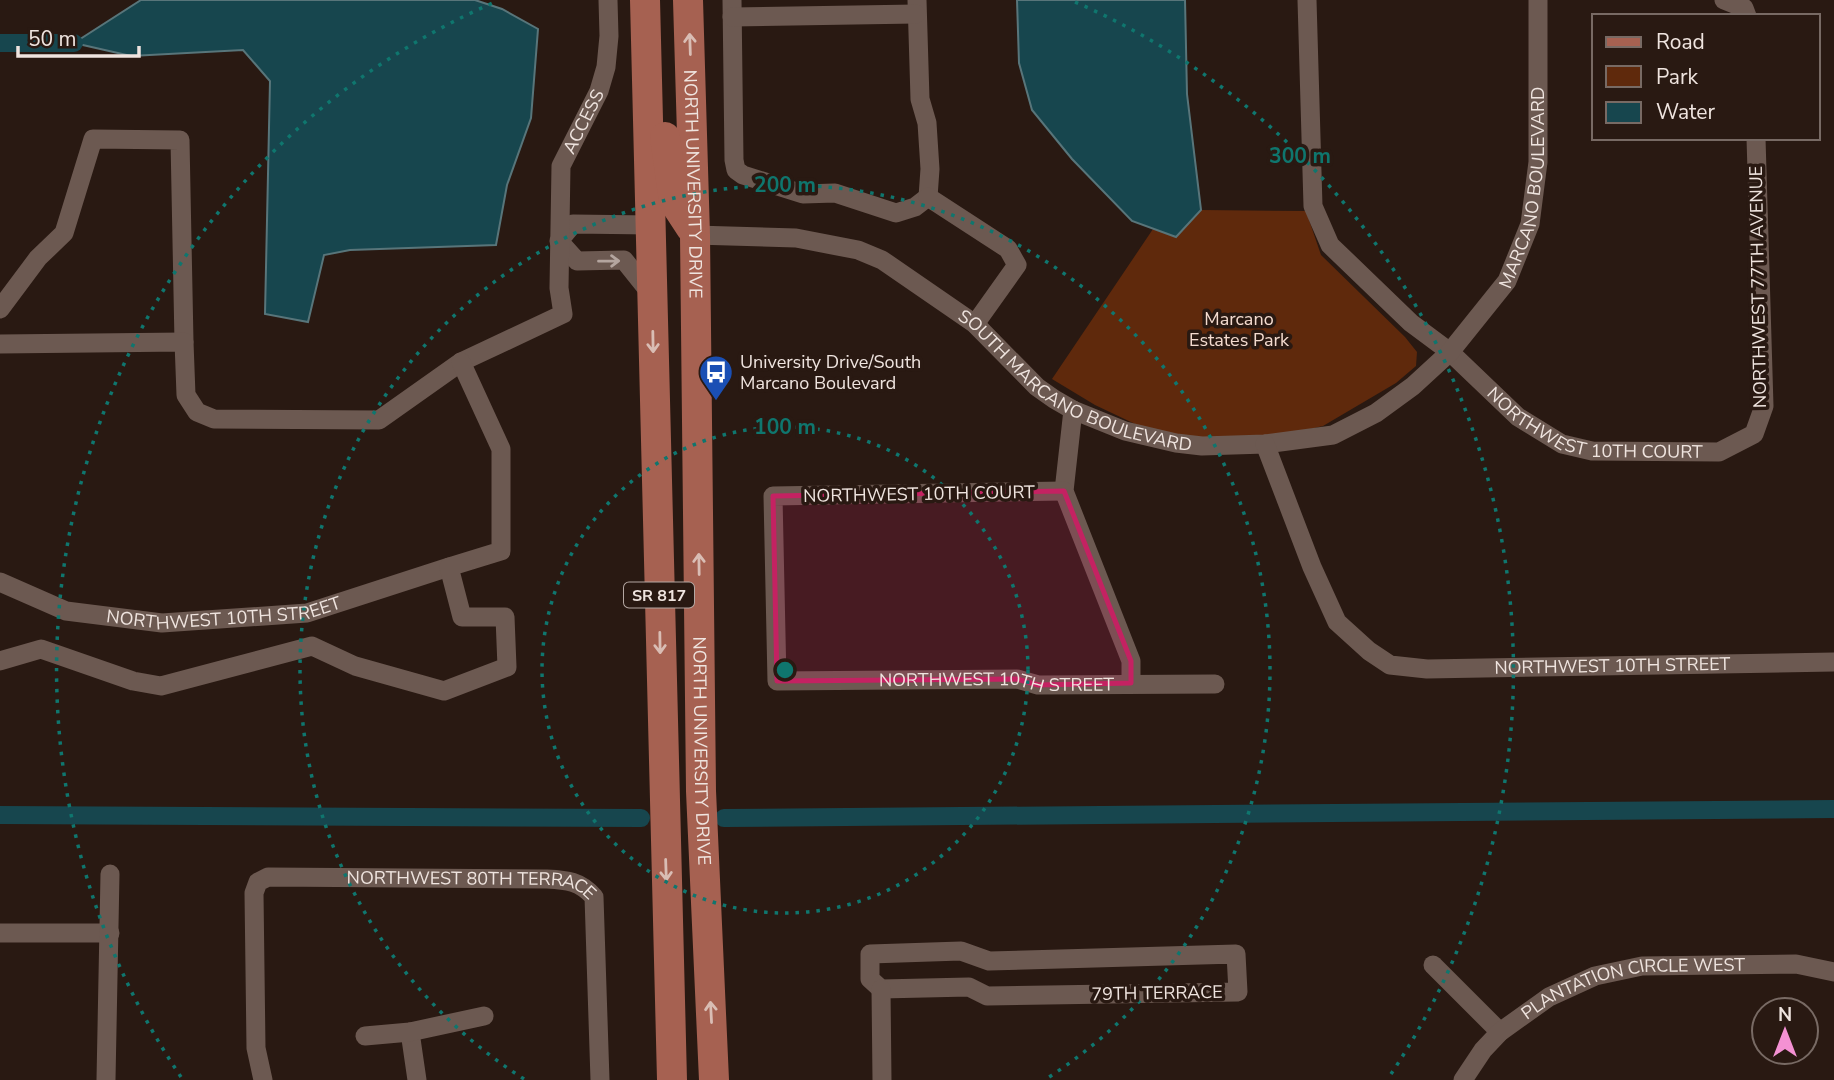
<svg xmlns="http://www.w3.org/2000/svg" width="1834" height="1080" viewBox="0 0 1834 1080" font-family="'Nunito Sans',sans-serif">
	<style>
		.green { fill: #5f290c }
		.water { fill: #17464e; stroke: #58757a; stroke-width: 2 }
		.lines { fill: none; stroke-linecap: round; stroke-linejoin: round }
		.canal { stroke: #17464e; stroke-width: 18 }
		.minor { stroke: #6c5951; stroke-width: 19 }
		.primary { stroke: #a66151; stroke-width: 30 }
		.oneway { stroke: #d9bdb4 }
		.oneway2 { stroke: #b4a59f }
		.marked { fill: #c42262; fill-opacity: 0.2; stroke: #c42262; stroke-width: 5; stroke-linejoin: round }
		.ring { fill: none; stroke: #0f766e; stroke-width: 3.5; stroke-dasharray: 3.5 7 }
		.labels { text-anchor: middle; stroke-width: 7; stroke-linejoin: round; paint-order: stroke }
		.shield { fill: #291912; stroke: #b4a7a2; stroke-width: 2 }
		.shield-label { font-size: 16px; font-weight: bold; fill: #efe4df }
		.street-label { font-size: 18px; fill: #efe4df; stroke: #291912 }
		.park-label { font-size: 18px; fill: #f4dbcf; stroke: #291912 }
		.poi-label { font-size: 18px; fill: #efe4df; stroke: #291912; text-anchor: start }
		.centre { fill: #0f766e; stroke: #291912; stroke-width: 3.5 }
		.ring-label { font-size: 21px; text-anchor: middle; font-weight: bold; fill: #0f766e; stroke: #291912; stroke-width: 7; stroke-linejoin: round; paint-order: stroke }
	</style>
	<rect width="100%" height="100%" fill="#291912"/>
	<path class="green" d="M1201,210L1306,211L1321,255L1405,337L1417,352L1416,366L1396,383L1323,426L1249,443L1152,432L1095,405L1052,379L1153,229L1176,237Z"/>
	<g class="water">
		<path d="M141,0H475L502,9L538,29L531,118L507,185L496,245L350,250L324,255L308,322L265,314L270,81L243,50L131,56L74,43Z"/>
		<path d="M1017,0H1185L1187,94L1201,210L1176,237L1132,221L1072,159L1032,110L1019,63Z"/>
	</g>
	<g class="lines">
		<g class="canal">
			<path d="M0,43H74"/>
			<path d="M0,815L641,818"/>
			<path d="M724,818L1834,809"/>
		</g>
		<g class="minor">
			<path d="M732,0L734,160L736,170L743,175L803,194L835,193L896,213L915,207L928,197"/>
			<path d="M917,0L920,99L927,123L930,169L928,197"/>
			<path id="s1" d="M1307,0L1313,206L1330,245L1411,323L1450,352L1518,417L1562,444L1592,451L1719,452L1754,434L1764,406L1756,138"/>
			<path d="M1724,0L1744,8L1747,16"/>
			<path d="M732,17L916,14"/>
			<path d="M928,197L1008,249L1017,265L975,324"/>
			<path d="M651,225L573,224L559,241L577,261L624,260L652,295"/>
			<path id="s2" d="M695,235L796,238L858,250L882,260L975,324L1037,387L1054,399L1073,410L1125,431L1176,443L1202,446L1265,444L1333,435L1376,413L1413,386L1450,352L1507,281L1530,224L1538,162V0"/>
			<path d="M0,309L38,258L64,233L93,139L180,140L184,342"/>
			<path id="s3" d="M0,344L184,342L186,395L197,412L214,419L379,420L461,362L563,314L559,288L561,166L599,91L606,67L609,36L608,0"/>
			<path d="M1073,410L1064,491L1131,661V683"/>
			<path id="s4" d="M1265,444L1312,567L1337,622L1369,651L1390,665L1427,669L1834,662"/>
			<path id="s5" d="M1064,491L773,496L777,681L1017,679L1038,685L1215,684"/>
			<path id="s6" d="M0,582L66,611L162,623L307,613L449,567"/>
			<path d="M0,661L41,649L133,681L161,686L312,646L355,666L444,691L507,667L505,617H462L449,567L501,551V449L461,362"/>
			<path d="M0,933H110"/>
			<path d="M961,951L989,961L1236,954L1238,992L987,996L969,987L881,989L870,979V954Z"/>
			<path d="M1433,965L1500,1032"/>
			<path d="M881,989L882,1080"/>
			<path d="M410,1032L417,1080"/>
			<path d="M365,1036L410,1032L484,1016"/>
			<path d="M106,1080L110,874"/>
			<path id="s7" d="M263,1080L256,1048L254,893L258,882L268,877L547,879C567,880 580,881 594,897L600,1080"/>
			<path id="s8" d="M1463,1080L1483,1050L1500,1032L1549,997L1595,976L1642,966L1796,964L1834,972"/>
		</g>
		<g class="primary">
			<path d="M645,0L672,1080"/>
			<path id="s9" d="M688,0L695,235L701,791L714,1080"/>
			<path d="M665,137L674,202L691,228"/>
		</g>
	</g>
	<defs><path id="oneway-shaft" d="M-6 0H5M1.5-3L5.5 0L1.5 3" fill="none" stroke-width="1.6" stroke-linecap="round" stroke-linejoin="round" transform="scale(1.75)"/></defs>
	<g class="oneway">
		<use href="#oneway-shaft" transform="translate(690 44) rotate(-92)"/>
		<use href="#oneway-shaft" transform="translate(653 342) rotate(89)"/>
		<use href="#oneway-shaft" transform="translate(699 564) rotate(-91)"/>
		<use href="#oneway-shaft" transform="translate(660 643) rotate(89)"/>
		<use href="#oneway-shaft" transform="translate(666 870) rotate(88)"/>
		<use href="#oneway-shaft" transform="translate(711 1012) rotate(-93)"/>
	</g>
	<use class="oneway2" href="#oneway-shaft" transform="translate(609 261) rotate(-1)"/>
	<path class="marked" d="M1064,491L1131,661V683L1038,685L1017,679L777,681L773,496Z"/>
	<g class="ring">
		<circle cx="785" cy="670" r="243"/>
		<path d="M524 1079A485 485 0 1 1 1046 1079"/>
		<path d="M181 1077A728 728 0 0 1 495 2M1075 2A728 728 0 0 1 1389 1077"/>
	</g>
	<defs>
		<g id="bus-pin" transform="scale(1.75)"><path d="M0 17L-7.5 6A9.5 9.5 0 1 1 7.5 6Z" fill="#1a4fb4" stroke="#291912"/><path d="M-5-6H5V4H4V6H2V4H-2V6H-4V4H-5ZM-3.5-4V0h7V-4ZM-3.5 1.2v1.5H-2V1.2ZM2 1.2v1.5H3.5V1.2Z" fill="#fff"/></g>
	</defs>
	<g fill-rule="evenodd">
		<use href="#bus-pin" x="716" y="372"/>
	</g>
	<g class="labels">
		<rect class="shield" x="624" y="582.5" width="70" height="25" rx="5"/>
		<g class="shield-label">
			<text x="659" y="601">SR 817</text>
		</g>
		<g class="street-label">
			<text dy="6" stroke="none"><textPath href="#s3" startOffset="852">ACCESS</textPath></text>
			<text dy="6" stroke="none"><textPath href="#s9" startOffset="184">NORTH UNIVERSITY DRIVE</textPath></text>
			<text dy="6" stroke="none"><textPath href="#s2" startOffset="1032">MARCANO BOULEVARD</textPath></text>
			<text transform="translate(1758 287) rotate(-91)" y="6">NORTHWEST 77TH AVENUE</text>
			<text dy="6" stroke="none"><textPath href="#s2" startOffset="422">SOUTH MARCANO BOULEVARD</textPath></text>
			<text dy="6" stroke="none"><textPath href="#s1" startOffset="581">NORTHWEST 10TH COURT</textPath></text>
			<text transform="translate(919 494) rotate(-1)" y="6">NORTHWEST 10TH COURT</text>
			<text dy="6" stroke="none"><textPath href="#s6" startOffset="231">NORTHWEST 10TH STREET</textPath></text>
			<text dy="6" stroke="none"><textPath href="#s4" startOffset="483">NORTHWEST 10TH STREET</textPath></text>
			<text dy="6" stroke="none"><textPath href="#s5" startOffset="696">NORTHWEST 10TH STREET</textPath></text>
			<text dy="6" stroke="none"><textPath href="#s9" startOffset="751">NORTH UNIVERSITY DRIVE</textPath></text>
			<text dy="6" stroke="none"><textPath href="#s7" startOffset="415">NORTHWEST 80TH TERRACE</textPath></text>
			<text dy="6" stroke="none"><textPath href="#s8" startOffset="206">PLANTATION CIRCLE WEST</textPath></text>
			<text transform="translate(1157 993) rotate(-1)" y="6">79TH TERRACE</text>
		</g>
		<g class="park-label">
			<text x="1239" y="325">Marcano<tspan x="1239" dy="21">Estates Park</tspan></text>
		</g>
		<g class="poi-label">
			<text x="740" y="368">University Drive/South<tspan x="740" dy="21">Marcano Boulevard</tspan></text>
		</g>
	</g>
	<circle cx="785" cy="670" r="10" class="centre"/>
	<g class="ring-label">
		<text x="1300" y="163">300 m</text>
		<text x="785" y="192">200 m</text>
		<text x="785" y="434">100 m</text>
	</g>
	<rect x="1592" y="14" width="228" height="126" fill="#291912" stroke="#786a64" stroke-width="2"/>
	<rect x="1606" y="37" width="35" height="10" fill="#a66151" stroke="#786a64" stroke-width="2"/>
	<text x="1656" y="49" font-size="21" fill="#efe4df">Road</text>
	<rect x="1606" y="66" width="35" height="21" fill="#5f290c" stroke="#786a64" stroke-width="2"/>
	<text x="1656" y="84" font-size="21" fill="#efe4df">Park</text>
	<rect x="1606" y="102" width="35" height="21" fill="#17464e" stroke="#786a64" stroke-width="2"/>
	<text x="1656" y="119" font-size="21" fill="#efe4df">Water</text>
	<g transform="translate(1785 1031)"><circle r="33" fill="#291912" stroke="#786a64" stroke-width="2"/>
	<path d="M0-5L12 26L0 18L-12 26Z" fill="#f491d3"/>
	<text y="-10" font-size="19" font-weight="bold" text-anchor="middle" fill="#efe4df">N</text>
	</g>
	<path d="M18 46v10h121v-10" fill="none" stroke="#efe4df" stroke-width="3.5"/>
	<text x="28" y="46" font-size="21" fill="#efe4df" stroke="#291912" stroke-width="5" paint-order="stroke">50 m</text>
</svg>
